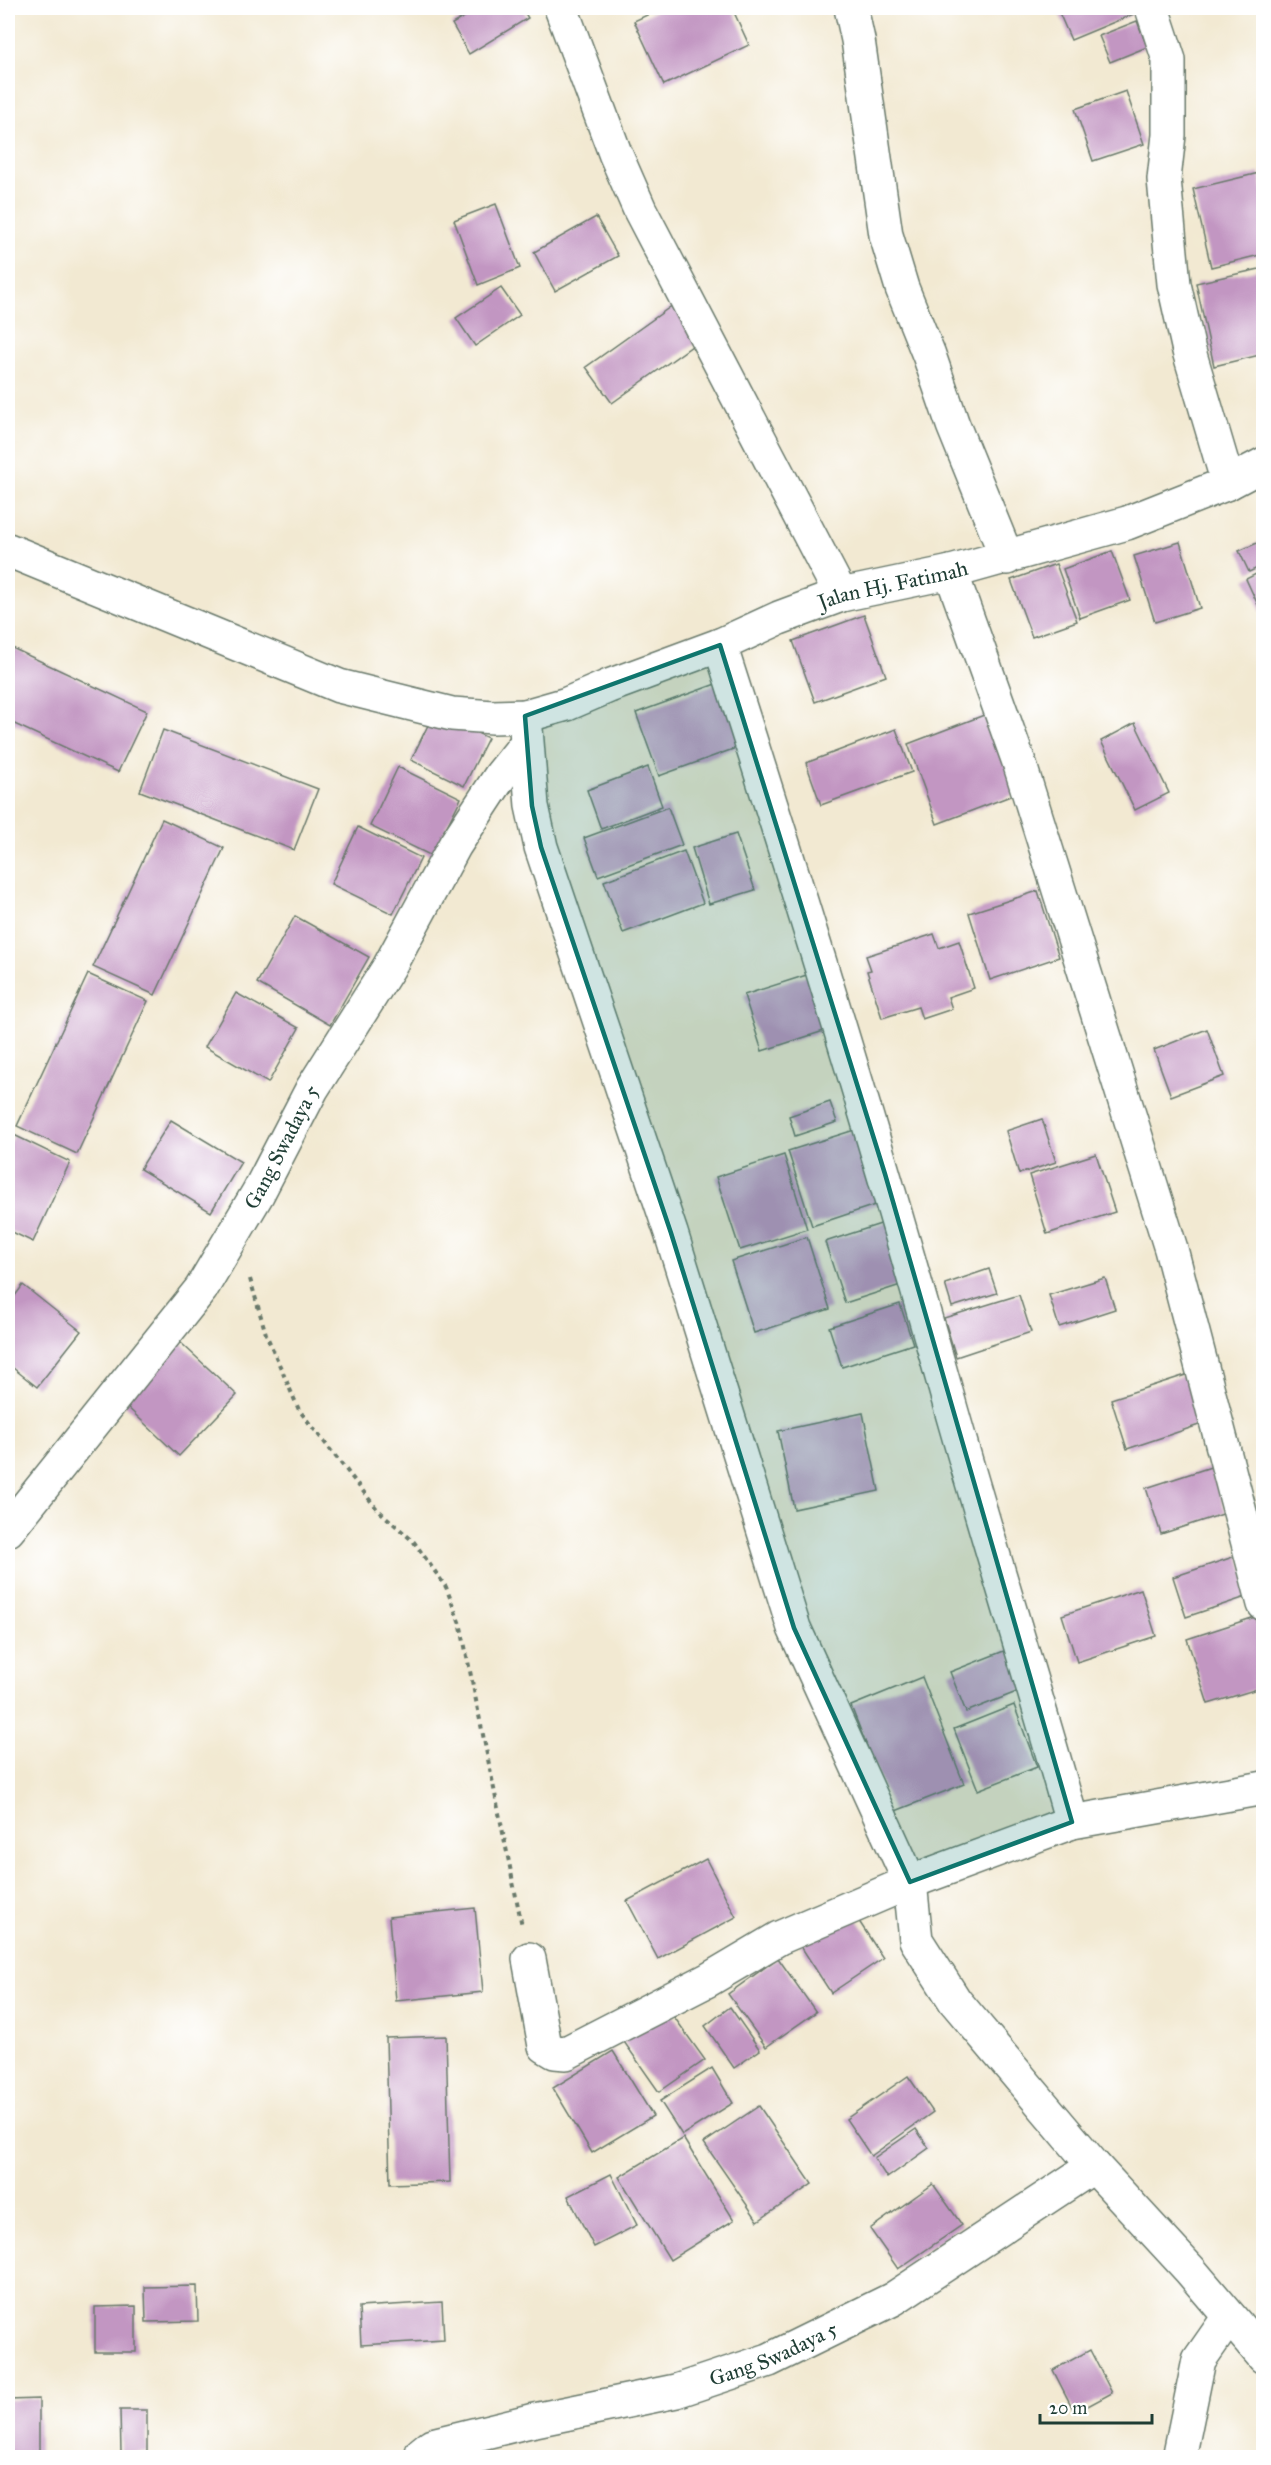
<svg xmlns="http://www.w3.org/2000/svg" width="1271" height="2465" viewBox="0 0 1271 2465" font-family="'IM FELL Great Primer',serif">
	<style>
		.building { fill: #c296c2 }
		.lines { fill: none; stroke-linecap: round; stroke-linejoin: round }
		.minor-casing { stroke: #69796b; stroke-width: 36 }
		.path { stroke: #69796b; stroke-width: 4; stroke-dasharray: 4.5 4.5; stroke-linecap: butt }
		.minor { stroke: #fff; stroke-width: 33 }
		.marked { fill: #0f766e; fill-opacity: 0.2; stroke: #0f766e; stroke-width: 4.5; stroke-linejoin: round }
		.labels { text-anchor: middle; stroke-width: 4.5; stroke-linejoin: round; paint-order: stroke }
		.street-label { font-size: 21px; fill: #1f3d34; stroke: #fff }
	</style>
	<rect width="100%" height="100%" fill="#fff"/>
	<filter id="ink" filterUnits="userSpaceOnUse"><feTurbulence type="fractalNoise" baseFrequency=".0167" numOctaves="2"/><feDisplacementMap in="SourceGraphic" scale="12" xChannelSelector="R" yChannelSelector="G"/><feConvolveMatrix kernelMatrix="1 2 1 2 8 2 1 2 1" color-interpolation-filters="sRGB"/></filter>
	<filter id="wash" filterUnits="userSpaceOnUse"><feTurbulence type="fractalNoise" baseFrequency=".008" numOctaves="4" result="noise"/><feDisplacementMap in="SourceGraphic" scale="24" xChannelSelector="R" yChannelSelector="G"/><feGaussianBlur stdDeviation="1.35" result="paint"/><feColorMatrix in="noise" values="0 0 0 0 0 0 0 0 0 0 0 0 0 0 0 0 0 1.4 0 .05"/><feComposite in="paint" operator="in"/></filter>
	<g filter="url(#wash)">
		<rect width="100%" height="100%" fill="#f2e9d2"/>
		<g id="blocks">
			<g class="building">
				<path d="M480,8H522L528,18L469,54L452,24Z"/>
				<path d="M662,8H732L749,45L664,85L634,21Z"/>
				<path d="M1057,8H1148L1071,40Z"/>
				<path d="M1137,21L1147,47L1110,62L1099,36Z"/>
				<path d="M1126,91L1144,144L1093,161L1075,109Z"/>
				<path d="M1259,173L1264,193V254L1211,267L1193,189Z"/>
				<path d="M496,204L520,268L478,285L454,220Z"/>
				<path d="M596,217L618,256L555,291L534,252Z"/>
				<path d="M1264,268V354L1214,366L1196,283Z"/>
				<path d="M501,288L520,315L475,346L456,318Z"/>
				<path d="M680,300L706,336L612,403L586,367Z"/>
				<path d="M1264,540V565L1249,572L1239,551Z"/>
				<path d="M1180,542L1200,608L1155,622L1134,556Z"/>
				<path d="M1112,551L1130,600L1080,618L1063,569Z"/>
				<path d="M1056,564L1077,621L1032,637L1011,580Z"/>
				<path d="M1264,570V618L1246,579Z"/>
				<path d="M864,615L886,676L815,702L793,641Z"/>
				<path d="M8,646L147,711L118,772L8,721Z"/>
				<path d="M724,681L747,744L659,776L636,713Z"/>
				<path d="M992,712L1021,792L937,824L908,744Z"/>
				<path d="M434,713L488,738L464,786L411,760Z"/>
				<path d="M1135,723L1169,793L1135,810L1101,741Z"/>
				<path d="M896,729L912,772L821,805L806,763Z"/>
				<path d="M163,730L318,789L294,850L140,791Z"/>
				<path d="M398,767L461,798L432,856L370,826Z"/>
				<path d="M648,767L662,806L601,829L587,790Z"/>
				<path d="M668,807L682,845L598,876L584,838Z"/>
				<path d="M162,819L224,848L155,995L93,967Z"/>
				<path d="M358,827L421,858L393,914L331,884Z"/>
				<path d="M736,834L755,890L709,904L692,848Z"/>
				<path d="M684,851L703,903L623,933L604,881Z"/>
				<path d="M1038,891L1059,957L990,980L969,913Z"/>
				<path d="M295,916L369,957L330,1025L257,983Z"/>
				<path d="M934,934L939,948L959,941L974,988L948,997L952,1009L922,1019L918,1007L882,1018L867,971L871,970L866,956Z"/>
				<path d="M816,972L833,1028L762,1051L744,995Z"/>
				<path d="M88,974L148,1001L77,1154L17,1126Z"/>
				<path d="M236,993L299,1028L268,1083L205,1047Z"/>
				<path d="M1207,1029L1224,1076L1171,1096L1154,1050Z"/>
				<path d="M830,1102L837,1122L795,1136L789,1116Z"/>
				<path d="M1042,1119L1056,1162L1019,1174L1006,1131Z"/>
				<path d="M171,1120L241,1162L211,1212L140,1169Z"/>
				<path d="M864,1127L887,1201L812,1226L788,1151Z"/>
				<path d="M14,1135L70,1162L33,1242L8,1230V1148Z"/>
				<path d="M1096,1154L1115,1212L1047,1234L1029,1175Z"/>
				<path d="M784,1155L807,1229L740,1250L716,1177Z"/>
				<path d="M893,1220L913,1281L845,1303L825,1242Z"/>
				<path d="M807,1237L830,1309L754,1333L731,1261Z"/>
				<path d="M989,1269L997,1293L952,1307L945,1284Z"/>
				<path d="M1105,1278L1115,1309L1059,1327L1049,1295Z"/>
				<path d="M23,1285L81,1331L37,1387L8,1364V1305Z"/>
				<path d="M1019,1295L1031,1332L956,1357L944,1318Z"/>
				<path d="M900,1304L913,1344L842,1367L829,1327Z"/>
				<path d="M180,1342L237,1395L179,1456L123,1403Z"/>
				<path d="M1192,1373L1208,1422L1127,1449L1111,1399Z"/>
				<path d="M863,1413L879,1491L794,1509L778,1431Z"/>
				<path d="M1211,1467L1226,1513L1161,1534L1146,1488Z"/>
				<path d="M1239,1555L1252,1595L1186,1617L1173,1577Z"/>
				<path d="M1141,1589L1156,1636L1077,1662L1062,1615Z"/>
				<path d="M1255,1617L1264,1644V1687L1208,1704L1187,1639Z"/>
				<path d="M1009,1649L1024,1689L966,1712L950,1672Z"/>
				<path d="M922,1677L964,1784L893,1812L851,1706Z"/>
				<path d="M1014,1705L1037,1767L978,1790L954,1729Z"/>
				<path d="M706,1859L736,1917L658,1959L627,1901Z"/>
				<path d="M475,1908L483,1992L396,2001L389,1917Z"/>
				<path d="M853,1912L883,1958L831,1993L800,1945Z"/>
				<path d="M778,1958L816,2012L766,2047L728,1994Z"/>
				<path d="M667,2007L705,2060L659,2092L622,2039Z"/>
				<path d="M730,2007L760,2050L734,2068L705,2026Z"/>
				<path d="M446,2036L450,2182L390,2184L386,2038Z"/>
				<path d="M613,2051L653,2116L592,2153L553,2088Z"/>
				<path d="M712,2068L733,2103L682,2135L660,2101Z"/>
				<path d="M908,2076L933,2112L871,2156L846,2119Z"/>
				<path d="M759,2106L812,2184L758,2221L704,2143Z"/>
				<path d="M916,2129L929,2148L887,2178L874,2158Z"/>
				<path d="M683,2138L734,2220L670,2260L619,2177Z"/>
				<path d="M611,2174L637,2225L594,2247L568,2196Z"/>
				<path d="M933,2184L962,2225L898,2269L870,2229Z"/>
				<path d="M197,2286L198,2321L146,2322L145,2287Z"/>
				<path d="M442,2302L444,2340L361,2345L359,2307Z"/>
				<path d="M136,2306V2352H95V2307Z"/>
				<path d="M1090,2350L1112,2393L1075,2413L1053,2370Z"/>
				<path d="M39,2399V2458H8V2400Z"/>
				<path d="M120,2410H147V2452L121,2453Z"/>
			</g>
		</g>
	</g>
	<g filter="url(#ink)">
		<use href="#blocks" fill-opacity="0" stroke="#69796b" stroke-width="1.5"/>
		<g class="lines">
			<g class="minor-casing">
				<g id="minor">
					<path d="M561,8L615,153L640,210L841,595"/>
					<path d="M851,8L858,40L886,235L902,288L929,355L953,425L1007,558"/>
					<path d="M1152,8L1169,60V135L1164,179L1174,284L1189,351L1228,483"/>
					<path id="s1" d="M8,550L339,686L452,714L493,717L525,716L567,704L609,686L720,645L779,618L841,595L951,572L1127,523L1228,483L1264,464"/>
					<path d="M951,572L1020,765L1171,1249L1264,1604"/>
					<path d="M720,645C800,894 877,1143 947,1395C987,1538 1032,1679 1072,1822"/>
					<path d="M525,716L532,806L541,847L671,1233L794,1628L910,1882L916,1940L955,2001L1094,2166L1190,2270L1264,2357"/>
					<path id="s2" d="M8,1530L201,1289L258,1193L312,1089L389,967L455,845L501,775L526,744"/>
					<path d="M529,1959L545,2046L555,2052L566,2053L708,1980L779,1938L910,1882L1072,1822L1264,1788"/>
					<path id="s3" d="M422,2458V2453L432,2445L530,2421L676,2391L769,2360L893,2299L1094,2166"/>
					<path d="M1179,2458L1199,2360L1229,2317"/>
				</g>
			</g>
			<path class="path" d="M250,1279L266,1334L299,1410L377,1509L414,1542L446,1587L461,1627L522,1926"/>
			<use href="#minor" class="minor"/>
		</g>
	</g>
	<path class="marked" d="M720,645L885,1174L1072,1822L910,1882L794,1628L671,1233L541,847L532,806L525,716Z"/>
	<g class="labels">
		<g class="street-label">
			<text dy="7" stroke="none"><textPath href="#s1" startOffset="939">Jalan Hj. Fatimah</textPath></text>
			<text dy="7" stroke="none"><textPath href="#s2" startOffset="472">Gang Swadaya 5</textPath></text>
			<text dy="7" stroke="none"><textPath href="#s3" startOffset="372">Gang Swadaya 5</textPath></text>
		</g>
	</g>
	<rect width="1271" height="2465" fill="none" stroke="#fff" stroke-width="30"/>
	<path d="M1040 2414v9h112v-9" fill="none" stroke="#1f3d34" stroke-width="3"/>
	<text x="1049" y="2414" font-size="18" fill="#1f3d34" stroke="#ffffff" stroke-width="4.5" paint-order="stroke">20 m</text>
</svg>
